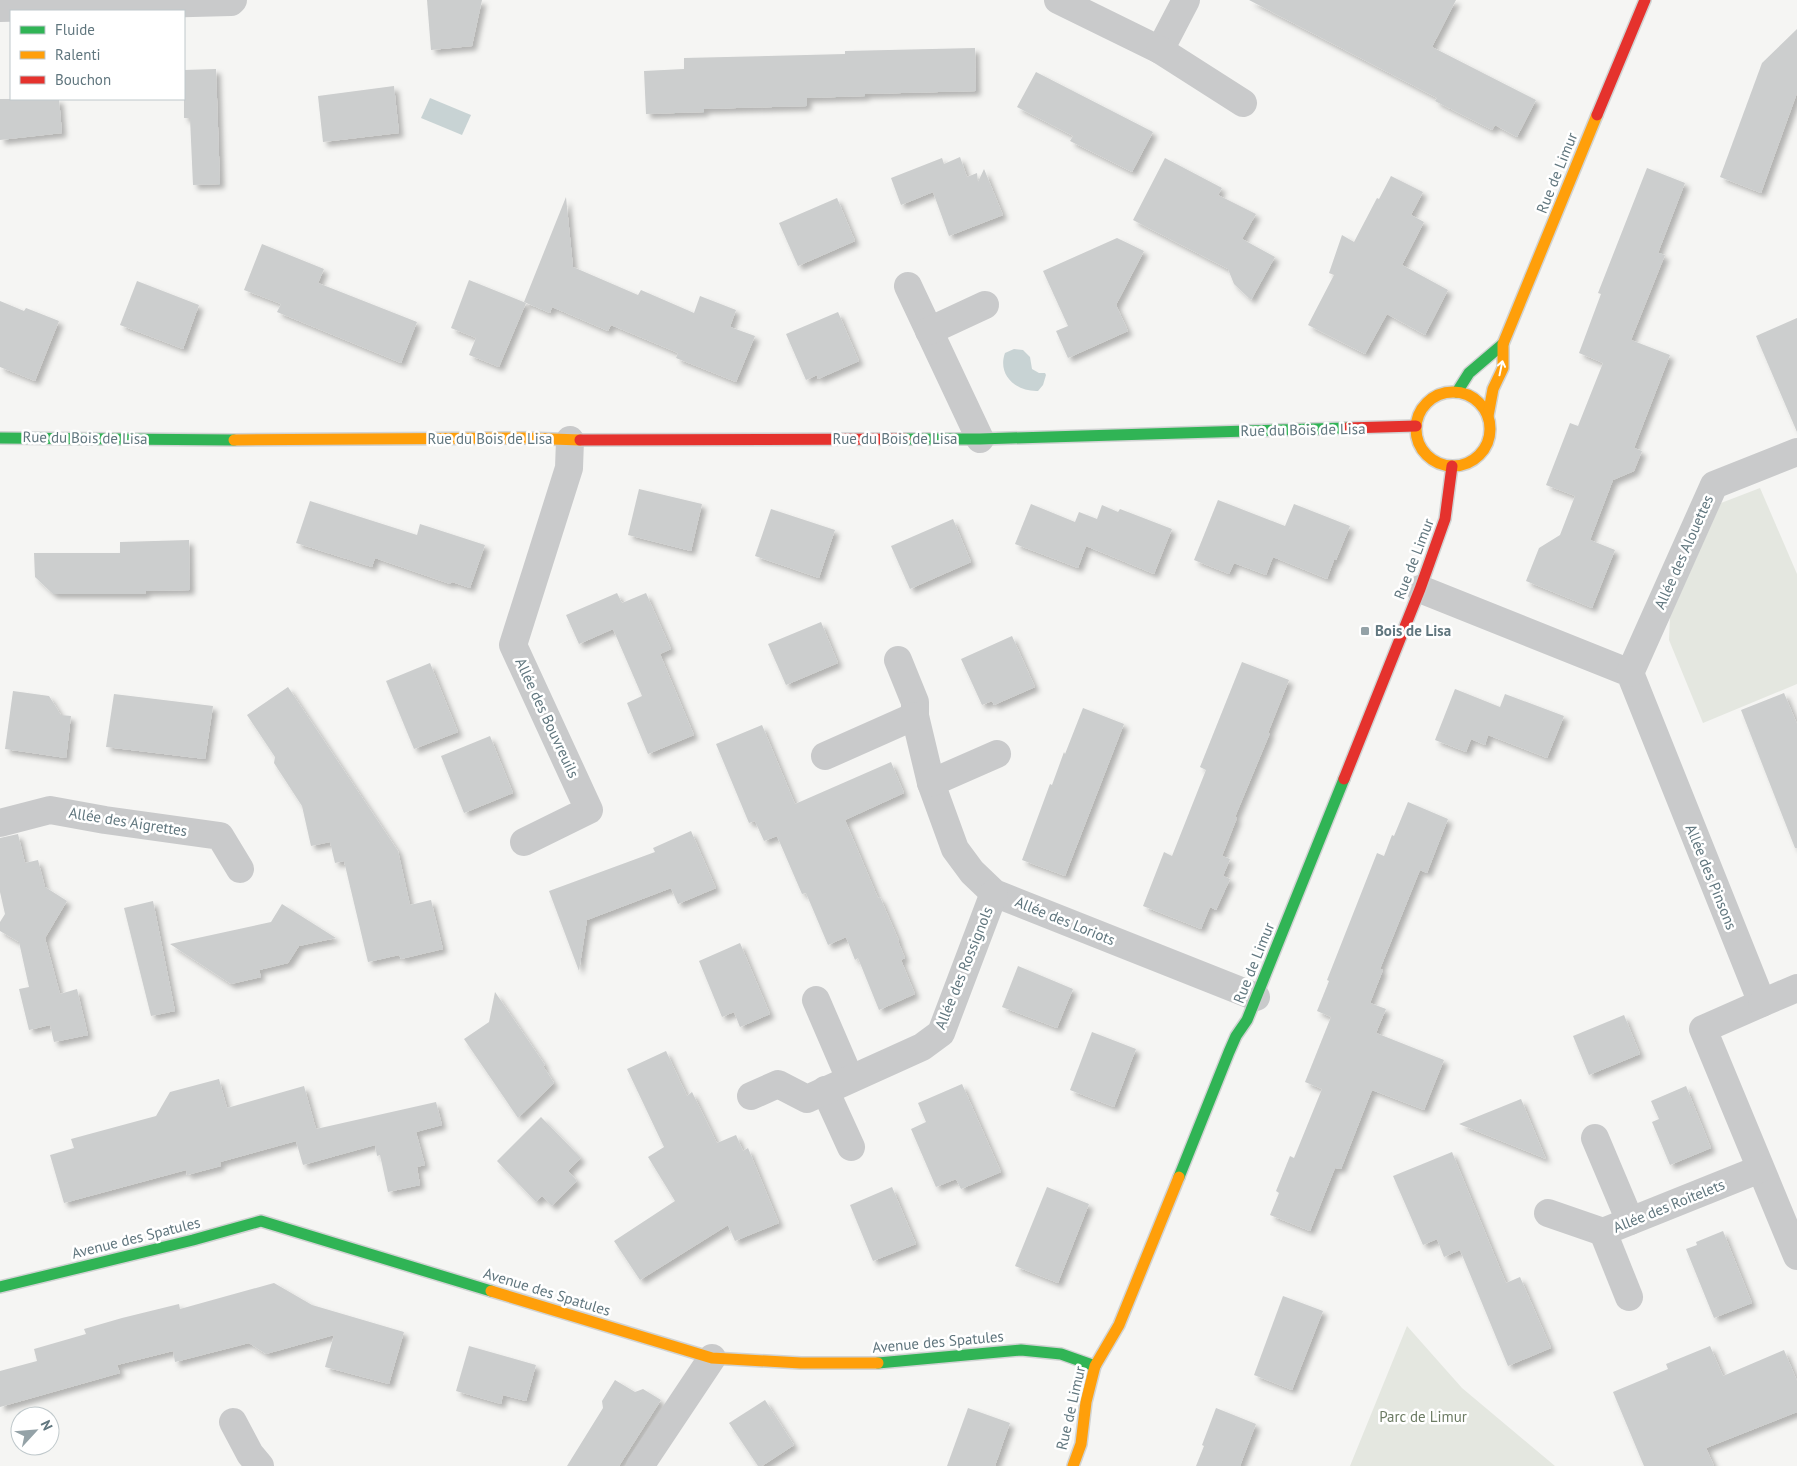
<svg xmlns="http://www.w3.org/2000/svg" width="1797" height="1466" viewBox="0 0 1797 1466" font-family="'PT Sans',sans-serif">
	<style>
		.green { fill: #e4e7e0 }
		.water { fill: #c8d3d4 }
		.building { fill: #cccece; filter: url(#shadow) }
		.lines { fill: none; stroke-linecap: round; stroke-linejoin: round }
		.fast-casing { stroke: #d1d3d3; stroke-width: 14 }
		.slow-casing { stroke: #d1d3d3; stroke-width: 14 }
		.jam-casing { stroke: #d1d3d3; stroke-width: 14 }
		.street { stroke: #c9cacb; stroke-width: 28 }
		.fast { stroke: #30b455; stroke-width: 11 }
		.slow { stroke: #ff9f0a; stroke-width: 11 }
		.jam { stroke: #e5322d; stroke-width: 11 }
		.oneway { stroke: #fff }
		.poi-dot { fill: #94a2a7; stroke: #fff; stroke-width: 2 }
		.labels { text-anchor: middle; stroke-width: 5; stroke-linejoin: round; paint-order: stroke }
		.street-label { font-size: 15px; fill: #60767e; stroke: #fff }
		.poi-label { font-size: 15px; font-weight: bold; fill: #60767e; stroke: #fff; text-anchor: start }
		.park-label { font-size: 15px; fill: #6c7b63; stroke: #fff }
	</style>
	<defs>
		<filter id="shadow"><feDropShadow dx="4.5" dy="4.5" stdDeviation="2.5" flood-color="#0004"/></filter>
	</defs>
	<rect width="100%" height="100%" fill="#f5f5f3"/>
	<g class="green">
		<path d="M1760,488L1797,574V684L1703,723L1669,640L1670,617L1721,503Z"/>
		<path d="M1407,1326L1462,1388L1555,1466H1350Z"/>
	</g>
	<g class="water">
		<path d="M430,98L471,115L462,135L421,118Z"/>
		<path d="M1014,349L1023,350L1030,357L1032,369L1039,373H1045L1046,375L1043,385L1038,391C1016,392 997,375 1005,353Z"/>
	</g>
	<g class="building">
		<path d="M427,0H482L472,46L431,50Z"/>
		<path d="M1249,0H1456L1432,47L1536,100L1517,137L1495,125L1492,130L1435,101L1437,98Z"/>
		<path d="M1797,29V93L1761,193L1720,177L1762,63Z"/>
		<path d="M975,48L976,91L865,94V96L807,98V106L704,109V112L646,114L644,71L684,69V58L845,54V51Z"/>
		<path d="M216,69L220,184L193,185L190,118H184V70Z"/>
		<path d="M1036,72L1153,132L1132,172L1070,141L1073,136L1017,107Z"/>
		<path d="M394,86L399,133L323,142L318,96Z"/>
		<path d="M0,99H59L62,133L0,140Z"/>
		<path d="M960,157L967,177L977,173L978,182L984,169L1003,215L949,236L933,192L901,205L891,178L942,158L944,164Z"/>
		<path d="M1165,158L1222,188L1218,195L1256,214L1242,239L1275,257L1251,300L1234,284L1228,269L1133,220Z"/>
		<path d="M1647,168L1685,183L1658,253L1665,255L1631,340L1670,355L1634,448L1642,451L1634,471L1613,480L1590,540L1615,550L1592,608L1526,581L1539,548L1560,535L1575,496L1546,485L1570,423L1578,426L1603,363L1579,353L1601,294L1598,293Z"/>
		<path d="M1391,176L1423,192L1411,215L1424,222L1402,265L1448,290L1425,335L1387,314L1365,354L1308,325L1334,275L1329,273L1342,235L1354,242L1377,198L1379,199Z"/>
		<path d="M566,197L573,267L638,295L641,290L694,313L700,296L736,310L730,327L755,336L736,382L676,358L678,353L611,325L608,331L552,307L550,313L524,302Z"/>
		<path d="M837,198L855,241L798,266L779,223Z"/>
		<path d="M1117,238L1144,251L1116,305L1128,331L1068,358L1056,331L1068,326L1043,271Z"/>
		<path d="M262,244L324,269L318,283L417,322L401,363L277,312L281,304L244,290Z"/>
		<path d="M469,280L526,303L499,367L469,355L476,338L451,328Z"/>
		<path d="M137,281L199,305L183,349L120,325Z"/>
		<path d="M0,301L24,311L26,308L59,321L35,381L0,367Z"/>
		<path d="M838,312L859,361L818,379L817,375L806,380L786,334Z"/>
		<path d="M1797,318V432L1756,336Z"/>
		<path d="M639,489L702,504L691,551L628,535Z"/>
		<path d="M1218,500L1285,526L1294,504L1350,526L1336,560H1334L1327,579L1273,557L1266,575L1234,563L1229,574L1194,560Z"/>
		<path d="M310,501L417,535L420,524L485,545L470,588L452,582L450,584L375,558L372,567L296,543Z"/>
		<path d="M1031,504L1075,522L1079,512L1097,519L1102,505L1118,512L1120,509L1172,529L1154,574L1086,546L1078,568L1015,544Z"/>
		<path d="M771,509L835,530L819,578L755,556Z"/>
		<path d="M953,519L971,562L910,589L891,546Z"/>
		<path d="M189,540L190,590L146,591L145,594H53L35,577L34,553H120V542Z"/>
		<path d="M617,593L622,603L646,593L671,649L660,654L694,735L648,754L627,703L642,696L613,629L579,644L566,615Z"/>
		<path d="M821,622L838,663L786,685L768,644Z"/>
		<path d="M1012,636L1035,687L994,705L992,701L982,705L961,659Z"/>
		<path d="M1242,662L1289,680L1268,733H1270L1235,817L1237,818L1222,856L1230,859L1223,876L1230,879L1216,910L1210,907L1201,929L1143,906L1164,852L1172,856L1206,770L1200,767Z"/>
		<path d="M430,663L458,732L414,749L386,681Z"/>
		<path d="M288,687L398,851L410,905L431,900L443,949L401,959L399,955L368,962L344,861L335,863L330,842L311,846L302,806L274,763L275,757L247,715Z"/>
		<path d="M1455,689L1500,707L1505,694L1564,716L1547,758L1488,735L1485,745L1471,739L1466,752L1435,740Z"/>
		<path d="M13,691L49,696L61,715L71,716L66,758L5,749Z"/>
		<path d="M1784,693L1797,724V848H1795L1741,710Z"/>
		<path d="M114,694L213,706L205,759L106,747Z"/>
		<path d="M1083,708L1124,724L1065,876L1022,860L1050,784L1052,785L1064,752L1065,754Z"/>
		<path d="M762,725L795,804L891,762L904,793L845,820L878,898L880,897L899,941H898L905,958L901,960L915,994L879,1010L858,958L855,960L846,937L828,945L806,893L802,894L777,836L764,841L755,821L749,823L716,744Z"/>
		<path d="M490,736L513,793L464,813L441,756Z"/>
		<path d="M1408,802L1448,819L1427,873L1420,870L1380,969L1383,970L1370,1003L1386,1009L1376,1033L1444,1060L1424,1110L1372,1090L1341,1169L1335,1168L1310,1231L1270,1215L1279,1193L1276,1191L1290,1156L1294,1158L1322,1089L1305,1082L1331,1017L1317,1011L1329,981L1327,980L1377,853L1384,856L1392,835L1394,836Z"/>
		<path d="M691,831L716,888L678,904L671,888L587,920L579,971L549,891L655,852L653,848Z"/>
		<path d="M18,834L25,863L38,860L45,887L67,901L45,938L60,994L77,989L88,1035L54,1042L50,1025L29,1030L19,989L29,987L19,942L0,931V922L5,914L0,892V838Z"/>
		<path d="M153,901L175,1011L151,1016L124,908Z"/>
		<path d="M282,904L336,938L299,946L288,963L259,970L261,977L231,984L170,944L271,922Z"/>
		<path d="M740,943L770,1014L740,1027L734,1012L722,1017L699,961Z"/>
		<path d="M1018,966L1073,989L1057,1028L1002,1007Z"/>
		<path d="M495,992L545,1065L543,1066L554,1083L518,1118L464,1039L489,1022Z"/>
		<path d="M1624,1015L1640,1054L1589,1075L1573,1036Z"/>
		<path d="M1092,1032L1136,1049L1114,1107L1070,1090Z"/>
		<path d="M666,1051L687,1096L692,1092L717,1143L736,1135L743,1151L748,1148L779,1223L735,1241L728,1225L640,1280L614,1241L675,1201L648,1157L664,1147L627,1069Z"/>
		<path d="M219,1079L227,1108L304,1086L316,1129L436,1102L442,1125L416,1132L425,1165L417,1167L420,1185L388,1192L380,1155L377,1156L375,1145L303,1165L296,1141L220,1162L221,1166L187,1175L186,1170L64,1203L50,1155L74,1148L71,1139L156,1116L170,1092Z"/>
		<path d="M962,1084L1001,1172L961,1189L956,1179L936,1187L911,1129L926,1122L918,1103Z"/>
		<path d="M1686,1086L1711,1148L1670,1165L1652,1122L1659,1119L1651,1101Z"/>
		<path d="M1521,1099L1546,1159L1459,1124Z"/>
		<path d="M541,1117L581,1158L568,1171L577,1181L552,1206L542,1196L536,1202L497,1161Z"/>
		<path d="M1452,1152L1506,1283L1520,1277L1551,1348L1508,1366L1460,1250L1444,1257L1437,1239L1423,1245L1393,1176Z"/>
		<path d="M892,1187L916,1244L873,1261L850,1205Z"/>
		<path d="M1047,1187L1089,1204L1058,1283L1015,1266Z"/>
		<path d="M1723,1231L1752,1303L1714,1318L1686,1249L1697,1245L1696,1242Z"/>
		<path d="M274,1283L312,1305L404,1332L389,1384L325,1367L334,1335L266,1354L249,1343L175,1362L173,1351L117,1365L120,1373L0,1407V1371L37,1361L34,1349L86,1334L84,1329L122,1318L179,1304L180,1309Z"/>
		<path d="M1283,1296L1323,1311L1292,1390L1254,1375Z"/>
		<path d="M469,1346L536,1365L526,1401L503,1395L501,1404L456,1391Z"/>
		<path d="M1710,1346L1723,1376L1784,1350L1797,1381V1412L1706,1448L1714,1466H1644L1613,1392L1668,1369L1666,1364Z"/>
		<path d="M615,1380L635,1392L643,1389L661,1400L619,1466H567L603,1408L602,1401Z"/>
		<path d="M765,1400L794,1445L762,1466H758L729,1423Z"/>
		<path d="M968,1408L1010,1423L995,1466H947Z"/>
		<path d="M1216,1408L1256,1424L1240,1466H1196L1204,1446L1202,1445Z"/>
	</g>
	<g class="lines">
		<g class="fast-casing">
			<g id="fast">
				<path d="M1457,392L1469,373L1503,344"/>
				<path d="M0,438L234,440"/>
				<path d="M905,439H980L1347,428"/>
				<path d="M1179,1177L1229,1052L1236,1036L1247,1020L1344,779"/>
				<path d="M0,1287L193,1240L261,1221L491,1291"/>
				<path d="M878,1363L1021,1350L1061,1354L1095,1366"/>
			</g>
		</g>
		<g class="slow-casing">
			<g id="slow">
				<circle cx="1453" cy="429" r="37"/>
				<path d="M1488,416L1493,389L1503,368V344L1597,115"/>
				<path d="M234,440L525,438L580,440"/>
				<path d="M491,1291L712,1358L801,1363H878"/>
				<path d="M1073,1466L1081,1444L1086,1402L1095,1366L1119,1325L1179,1177"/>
			</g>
		</g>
		<g class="jam-casing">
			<g id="jam">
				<path d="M1597,115L1645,0"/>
				<path d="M1347,428L1416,426"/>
				<path d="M580,440L905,439"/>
				<path d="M1344,779L1420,589L1445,519L1452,466"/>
			</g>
		</g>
		<g class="street">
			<path d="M1058,0L1160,50L1186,0"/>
			<path d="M0,8L231,2L233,0"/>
			<path d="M1160,50L1243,103"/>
			<path d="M908,286L980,439"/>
			<path d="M929,331L985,305"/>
			<path d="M1420,589L1630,673L1762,1003L1703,1029L1797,1256"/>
			<path d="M898,660L915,702V716L931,783L955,849L972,872L994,893L1256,997"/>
			<path d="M1630,673L1714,485L1797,452"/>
			<path d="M825,756L915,716"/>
			<path d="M931,783L997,754"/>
			<path d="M0,823L50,810L105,820L220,836L240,869"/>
			<path d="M524,842L589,810L513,645L569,468L570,440"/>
			<path d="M816,1000L850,1079"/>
			<path d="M1762,1003L1797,988"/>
			<path d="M825,1090L851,1147"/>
			<path d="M751,1096L778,1084L807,1099L922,1047L941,1033L994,893"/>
			<path d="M1595,1138L1630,1221"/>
			<path d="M1548,1213L1603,1232L1760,1169"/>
			<path d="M1603,1232L1629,1297"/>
			<path d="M233,1422L250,1454L260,1466"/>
			<path d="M640,1466L712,1358"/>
		</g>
		<use href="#fast" class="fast"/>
		<use href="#slow" class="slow"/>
		<use href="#jam" class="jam"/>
	</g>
	<defs><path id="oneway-shaft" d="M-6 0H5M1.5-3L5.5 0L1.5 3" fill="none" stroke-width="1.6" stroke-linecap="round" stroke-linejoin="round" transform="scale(1.25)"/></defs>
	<use class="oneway" href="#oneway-shaft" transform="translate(1501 368) rotate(-78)"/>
	<rect class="poi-dot" x="1360" y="626" width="10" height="10" rx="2.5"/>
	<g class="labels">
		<g class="street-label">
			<text transform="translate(1557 173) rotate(-68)" y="5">Rue de Limur</text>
			<text transform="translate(1303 430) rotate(-1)" y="5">Rue du Bois de Lisa</text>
			<text transform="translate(85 438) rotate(1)" y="5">Rue du Bois de Lisa</text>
			<text x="490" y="444">Rue du Bois de Lisa</text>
			<text x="895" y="444">Rue du Bois de Lisa</text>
			<text transform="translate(1684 552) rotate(-66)" y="5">Allée des Alouettes</text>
			<text transform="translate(1414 559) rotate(-69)" y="5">Rue de Limur</text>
			<text transform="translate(547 718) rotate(65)" y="5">Allée des Bouvreuils</text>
			<text transform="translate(128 822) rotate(9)" y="5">Allée des Aigrettes</text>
			<text transform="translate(1711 877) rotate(68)" y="5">Allée des Pinsons</text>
			<text transform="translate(1065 921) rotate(22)" y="5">Allée des Loriots</text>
			<text transform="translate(1254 963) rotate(-68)" y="5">Rue de Limur</text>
			<text transform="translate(964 968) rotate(-68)" y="5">Allée des Rossignols</text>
			<text transform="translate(1669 1206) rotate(-22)" y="5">Allée des Roitelets</text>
			<text transform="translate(136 1238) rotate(-14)" y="5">Avenue des Spatules</text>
			<text transform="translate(547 1292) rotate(17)" y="5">Avenue des Spatules</text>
			<text transform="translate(938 1342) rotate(-5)" y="5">Avenue des Spatules</text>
			<text transform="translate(1071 1408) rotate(-77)" y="5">Rue de Limur</text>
		</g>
		<g class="poi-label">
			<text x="1375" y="636">Bois de Lisa</text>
		</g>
		<g class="park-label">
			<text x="1423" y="1422">Parc de Limur</text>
		</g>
	</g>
	<rect x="10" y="10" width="175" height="90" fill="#ffffff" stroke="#bfc8cb"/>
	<rect x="20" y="26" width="25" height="8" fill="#30b455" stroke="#bfc8cb"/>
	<text x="55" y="35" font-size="15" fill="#60767e">Fluide</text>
	<rect x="20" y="51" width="25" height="8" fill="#ff9f0a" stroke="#bfc8cb"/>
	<text x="55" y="60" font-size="15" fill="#60767e">Ralenti</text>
	<rect x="20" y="76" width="25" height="8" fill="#e5322d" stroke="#bfc8cb"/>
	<text x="55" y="85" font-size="15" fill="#60767e">Bouchon</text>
	<g transform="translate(35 1431) rotate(64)"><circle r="24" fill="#ffffff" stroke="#bfc8cb"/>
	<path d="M0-4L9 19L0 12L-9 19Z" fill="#94a2a7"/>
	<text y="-8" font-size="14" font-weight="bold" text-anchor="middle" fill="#60767e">N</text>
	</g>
</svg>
